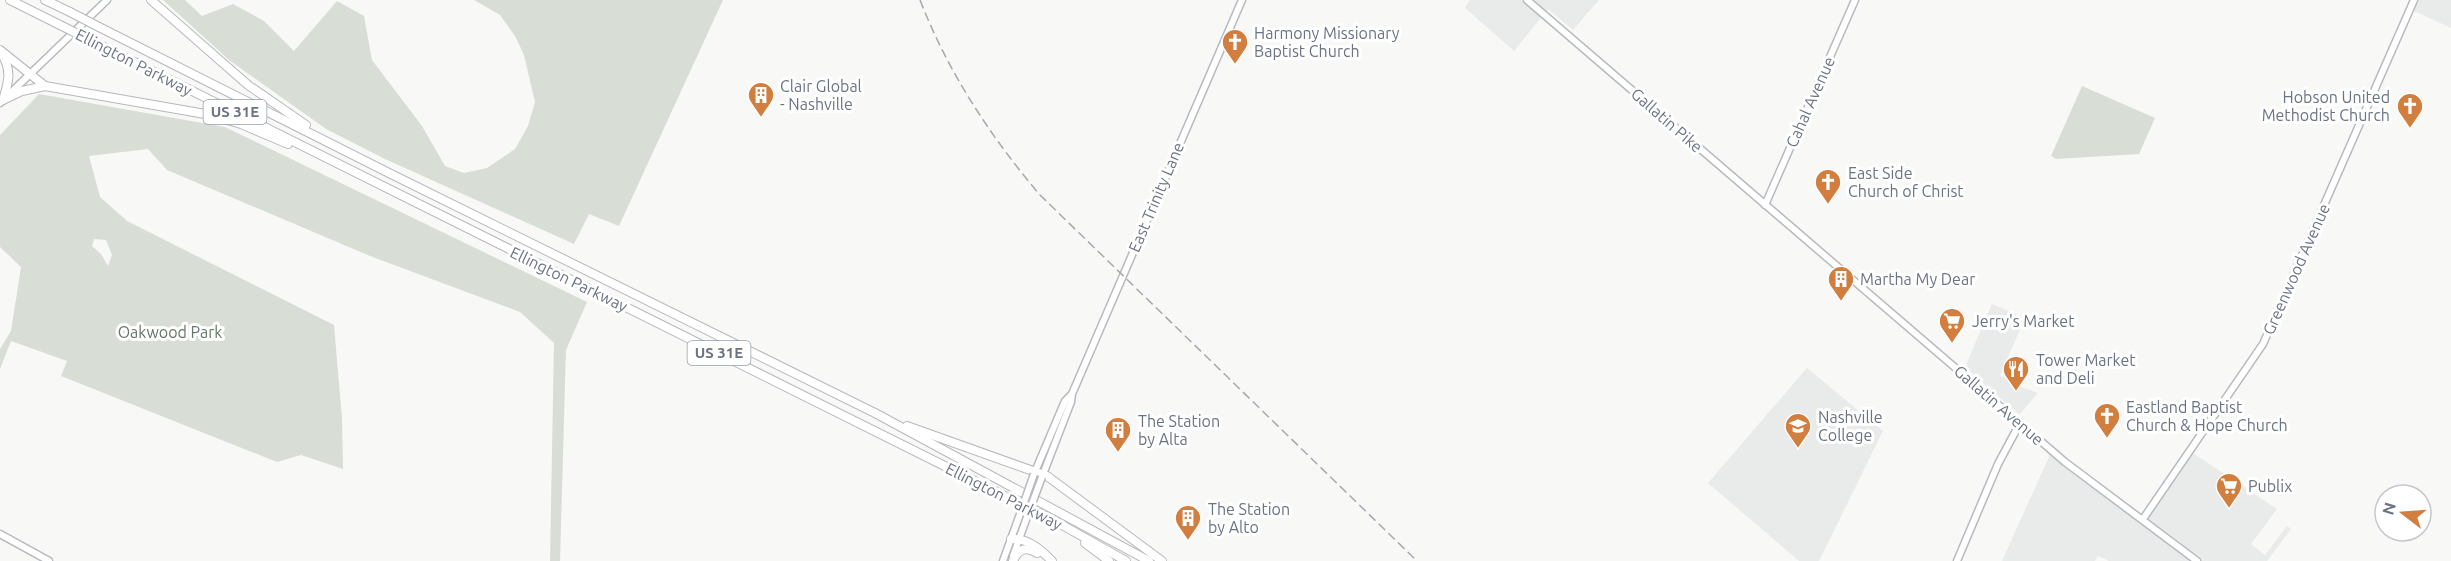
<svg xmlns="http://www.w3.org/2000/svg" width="2451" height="561" viewBox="0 0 2451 561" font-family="Ubuntu,sans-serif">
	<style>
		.built { fill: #e9eaea }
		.green { fill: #d8ddd6; fill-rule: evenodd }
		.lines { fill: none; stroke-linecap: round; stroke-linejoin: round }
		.secondary-casing { stroke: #b6b9be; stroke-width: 9 }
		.highway-casing { stroke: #b6b8bc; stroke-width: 10 }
		.secondary { stroke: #fff; stroke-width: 6 }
		.highway { stroke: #fff; stroke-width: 8 }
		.rail { stroke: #a5a8af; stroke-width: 1.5; stroke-dasharray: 9 4.5; stroke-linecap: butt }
		.secondary-bridge-casing { stroke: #b6b9be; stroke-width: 9; stroke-linecap: butt }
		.highway-bridge-casing { stroke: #b6b8bc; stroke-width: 10; stroke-linecap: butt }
		.secondary-bridge { stroke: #fff; stroke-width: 6 }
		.highway-bridge { stroke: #fff; stroke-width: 8 }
		.labels { text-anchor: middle; stroke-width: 6; stroke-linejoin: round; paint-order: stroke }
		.shield { fill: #fff; stroke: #979ea9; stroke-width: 1.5 }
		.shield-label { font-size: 15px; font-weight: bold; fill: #6b7484 }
		.poi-label { font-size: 16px; fill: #6b7484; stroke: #fff; text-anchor: start }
		.street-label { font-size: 16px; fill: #6b7484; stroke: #fff }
		.park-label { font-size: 16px; fill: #657765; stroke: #fff }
	</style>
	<rect width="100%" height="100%" fill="#f8f9f7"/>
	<g class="built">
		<path d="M1470,0H1599L1573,30L1548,9L1514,51L1465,8Z"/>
		<path d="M2419,0H2451V28L2414,11Z"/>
		<path d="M1992,304L2025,318L2000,375L2021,387L2038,393L2021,413L2018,414L1965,367Z"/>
		<path d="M1807,368L1883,431L1819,561H1799L1708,483Z"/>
		<path d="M2052,450L2143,519L2193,453L2277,509L2251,544L2265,555L2287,526L2291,529L2267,561H2109L2098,556L2095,561H2002Z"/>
	</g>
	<g class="green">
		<path d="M163,0H185L202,16L233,4L264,21L294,51L337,1L364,16L372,60L422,126L445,166L464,173L487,168L515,149L528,126L535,102L524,55L515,36L500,15L474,0H723L619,226L589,214L574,244L385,159L326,129L229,60Z"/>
		<path d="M2082,86L2155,118L2139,154L2056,159L2051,156Z"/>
		<path d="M39,94L225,127L587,302L566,350L560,561H550L554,343L520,312L370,256L167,170L148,149L89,156L100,197L127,221L334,325L342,418L343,469L301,455L277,462L61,376L67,361L11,341L0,369V349L11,331L21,267L0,247V135ZM94,239L106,240L112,255L108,266L101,254L92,246Z"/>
	</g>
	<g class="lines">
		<g class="secondary-casing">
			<g id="secondary">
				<path d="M1527,0L2065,462L2197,561"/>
				<path d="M0,103L107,0"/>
				<path d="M1765,205L1855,0"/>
				<path d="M1034,474L1065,401L1071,395"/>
				<path d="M1042,477L1071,402L1072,394L1242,0"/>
				<path d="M2143,519L2263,344L2414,0"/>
				<path d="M0,534L49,561"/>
				<path d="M1013,556L1027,517"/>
				<path d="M1003,561L1020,514"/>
				<path d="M1957,561L1998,464L2020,423"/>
			</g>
		</g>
		<g class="highway-casing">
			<g id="highway">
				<path d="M10,0L60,25"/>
				<path d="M45,0L70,12"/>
				<path d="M151,0L248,85L306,125"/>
				<path d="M99,27L389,173L875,413L1149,561"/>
				<path d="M88,39L1055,521L1126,561"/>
				<path d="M0,50L45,86L211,115L241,124L288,144"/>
				<path d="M1,52C12,70 9,81 3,100"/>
				<path d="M3,100L22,91L45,86"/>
				<path d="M907,426L1047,476L1162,561"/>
				<path d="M1011,539C1028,538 1041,550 1052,561"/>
				<path d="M1085,543L1109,561"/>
				<path d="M1013,561C1018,549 1026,546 1037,553"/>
			</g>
		</g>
		<use href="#secondary" class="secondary"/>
		<use href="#highway" class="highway"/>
		<path class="rail" d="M920,0C948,72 990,136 1040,195L1417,561"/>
		<g class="secondary-bridge-casing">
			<g id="secondary-bridge">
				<path d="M1020,514L1034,474"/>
				<path d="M1027,517L1042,477"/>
			</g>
		</g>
		<g class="highway-bridge-casing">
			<g id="highway-bridge">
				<path d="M70,12L99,27"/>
				<path d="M60,25L88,39"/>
			</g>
		</g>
		<use href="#secondary-bridge" class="secondary-bridge"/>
		<use href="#highway-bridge" class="highway-bridge"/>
	</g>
	<defs>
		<g id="church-pin" transform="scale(1.35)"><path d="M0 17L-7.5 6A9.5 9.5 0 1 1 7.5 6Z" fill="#d17e3f" stroke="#fff"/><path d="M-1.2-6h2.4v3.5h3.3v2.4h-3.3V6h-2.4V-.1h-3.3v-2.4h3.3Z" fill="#fff"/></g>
		<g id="building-pin" transform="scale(1.35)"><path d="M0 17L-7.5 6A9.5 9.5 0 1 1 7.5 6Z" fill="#d17e3f" stroke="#fff"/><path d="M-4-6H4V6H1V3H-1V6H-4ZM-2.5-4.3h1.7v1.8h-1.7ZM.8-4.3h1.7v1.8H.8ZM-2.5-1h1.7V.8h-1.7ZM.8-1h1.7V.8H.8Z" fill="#fff"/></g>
		<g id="supermarket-pin" transform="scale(1.35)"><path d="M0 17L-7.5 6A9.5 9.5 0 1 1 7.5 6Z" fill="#d17e3f" stroke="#fff"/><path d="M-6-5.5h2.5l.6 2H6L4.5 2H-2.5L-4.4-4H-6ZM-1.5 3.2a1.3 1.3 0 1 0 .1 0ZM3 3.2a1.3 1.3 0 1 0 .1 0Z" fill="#fff"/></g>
		<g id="restaurant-pin" transform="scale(1.35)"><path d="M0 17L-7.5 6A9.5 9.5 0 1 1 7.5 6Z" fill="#d17e3f" stroke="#fff"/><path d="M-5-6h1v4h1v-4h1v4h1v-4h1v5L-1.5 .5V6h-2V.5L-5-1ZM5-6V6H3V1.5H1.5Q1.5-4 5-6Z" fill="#fff"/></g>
		<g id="school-pin" transform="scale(1.35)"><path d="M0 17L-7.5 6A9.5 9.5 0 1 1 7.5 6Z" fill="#d17e3f" stroke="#fff"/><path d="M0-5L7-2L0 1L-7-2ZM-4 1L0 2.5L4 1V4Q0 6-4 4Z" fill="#fff"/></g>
	</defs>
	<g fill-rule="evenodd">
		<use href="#church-pin" x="1235" y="42"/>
		<use href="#building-pin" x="761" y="95"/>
		<use href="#church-pin" x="2410" y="106"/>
		<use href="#church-pin" x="1828" y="182"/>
		<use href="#building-pin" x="1841" y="279"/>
		<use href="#supermarket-pin" x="1952" y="321"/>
		<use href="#restaurant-pin" x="2016" y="369"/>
		<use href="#church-pin" x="2107" y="416"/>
		<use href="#school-pin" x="1798" y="426"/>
		<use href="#building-pin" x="1118" y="430"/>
		<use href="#supermarket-pin" x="2229" y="486"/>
		<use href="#building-pin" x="1188" y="518"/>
	</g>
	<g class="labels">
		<g class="shield">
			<rect x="203.5" y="100" width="63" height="24" rx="4.5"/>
			<rect x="687.5" y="341" width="63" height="24" rx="4.5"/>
		</g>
		<g class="shield-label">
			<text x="235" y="117">US 31E</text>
			<text x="719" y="358">US 31E</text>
		</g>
		<g class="poi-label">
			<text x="1254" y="39">Harmony Missionary<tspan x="1254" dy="18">Baptist Church</tspan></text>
			<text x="780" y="92">Clair Global<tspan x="780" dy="18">- Nashville</tspan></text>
			<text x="2390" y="103" text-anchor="end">Hobson United<tspan x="2390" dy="18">Methodist Church</tspan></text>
			<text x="1848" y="179">East Side<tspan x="1848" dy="18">Church of Christ</tspan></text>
			<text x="1860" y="285">Martha My Dear</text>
			<text x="1972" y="327">Jerry's Market</text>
			<text x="2036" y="366">Tower Market<tspan x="2036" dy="18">and Deli</tspan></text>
			<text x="2126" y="413">Eastland Baptist<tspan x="2126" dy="18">Church &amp; Hope Church</tspan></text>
			<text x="1818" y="423">Nashville<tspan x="1818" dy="18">College</tspan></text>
			<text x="1138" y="427">The Station<tspan x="1138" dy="18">by Alta</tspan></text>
			<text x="2248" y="492">Publix</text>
			<text x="1208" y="515">The Station<tspan x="1208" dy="18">by Alto</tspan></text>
		</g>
		<g class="street-label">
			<text transform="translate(134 62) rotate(27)" y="6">Ellington Parkway</text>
			<text transform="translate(1810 102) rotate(-66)" y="6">Cahal Avenue</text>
			<text transform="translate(1667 120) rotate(41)" y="6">Gallatin Pike</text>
			<text transform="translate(1156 197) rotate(-67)" y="6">East Trinity Lane</text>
			<text transform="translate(2296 269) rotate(-66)" y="6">Greenwood Avenue</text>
			<text transform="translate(569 279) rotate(26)" y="6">Ellington Parkway</text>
			<text transform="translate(1999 405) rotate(41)" y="6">Gallatin Avenue</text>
			<text transform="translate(1004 496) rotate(27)" y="6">Ellington Parkway</text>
		</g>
		<g class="park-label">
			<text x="170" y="338">Oakwood Park</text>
		</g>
	</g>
	<g transform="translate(2403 513) rotate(287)"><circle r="28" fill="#ffffff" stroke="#c4c7ce" stroke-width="1.5"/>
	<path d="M0-4.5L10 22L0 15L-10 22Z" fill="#d17e3f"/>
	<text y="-9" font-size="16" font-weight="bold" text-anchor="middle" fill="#6b7484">N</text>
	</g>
</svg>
